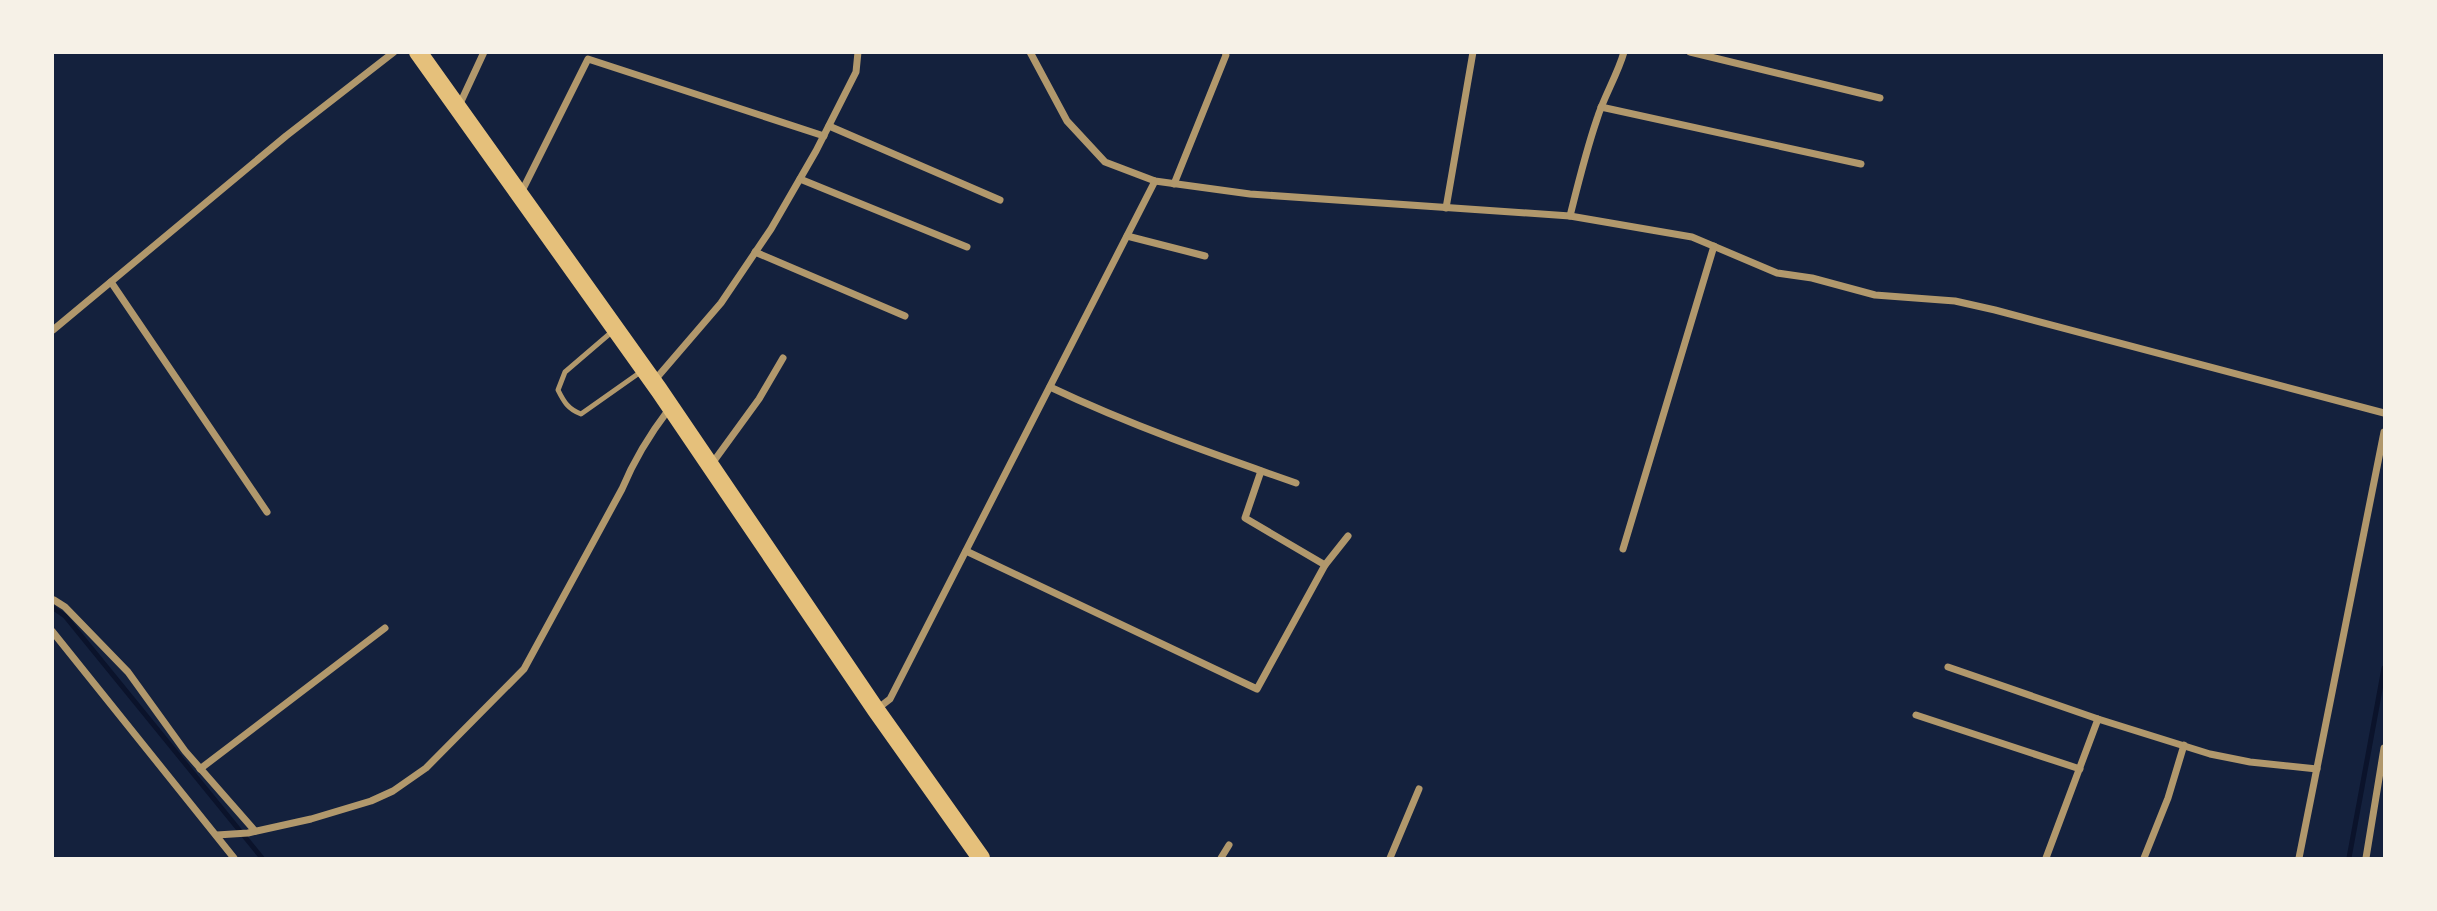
<svg xmlns="http://www.w3.org/2000/svg" width="2437" height="911" viewBox="0 0 2437 911" font-family="'Zilla Slab',serif">
	<style>
		.lines { fill: none; stroke-linecap: round; stroke-linejoin: round }
		.stream { stroke: #0b132b; stroke-width: 5 }
		.service { stroke: #b1986c; stroke-width: 5 }
		.minor { stroke: #b1986c; stroke-width: 7 }
		.primary { stroke: #e5c07b; stroke-width: 18 }
	</style>
	<rect width="100%" height="100%" fill="#14213d"/>
	<g class="lines">
		<g class="stream">
			<path d="M52,607L65,616L262,858"/>
			<path d="M2349,858L2384,668"/>
		</g>
		<path class="service" d="M614,330L565,372L558,390C564,402 568,409 581,414L642,371"/>
		<g class="minor">
			<path d="M1030,52L1067,121L1105,162L1155,181L1250,194L1570,216L1692,237L1777,273L1812,278L1875,295L1955,301L1995,310L2384,413"/>
			<path d="M1690,52L1880,98"/>
			<path d="M1601,107L1861,164"/>
			<path d="M458,108L484,52"/>
			<path d="M829,126L1000,200"/>
			<path d="M800,179L967,247"/>
			<path d="M1174,184L1226,55L1225,52"/>
			<path d="M520,195L588,59L824,136"/>
			<path d="M1446,208L1473,52"/>
			<path d="M1570,216C1578,184 1586,151 1597,119C1604,96 1617,76 1624,52"/>
			<path d="M1127,236L1205,256"/>
			<path d="M755,252L905,316"/>
			<path d="M111,282L267,512"/>
			<path d="M53,330L286,136L394,52"/>
			<path d="M654,381L721,303L771,229L816,151L856,72L858,52"/>
			<path d="M1050,387C1130,425 1213,454 1296,483"/>
			<path d="M711,465L759,399L783,358"/>
			<path d="M1261,471L1245,518L1325,565"/>
			<path d="M1623,549L1714,246"/>
			<path d="M966,551L1257,689L1325,565L1348,536"/>
			<path d="M54,600L65,607L128,672L185,751L255,831"/>
			<path d="M52,631L234,858"/>
			<path d="M1948,667L2098,719L2210,754L2250,762L2317,769"/>
			<path d="M877,709L890,699L1155,181"/>
			<path d="M1916,715L2080,769"/>
			<path d="M200,769L385,628"/>
			<path d="M217,835L248,833L311,819L371,801L393,791L426,768L524,669L622,489C634,460 650,434 669,409"/>
			<path d="M1221,858L1229,845"/>
			<path d="M1390,858L1419,789"/>
			<path d="M2046,858L2098,719"/>
			<path d="M2144,858L2168,798L2184,745"/>
			<path d="M2299,858L2384,432"/>
			<path d="M2366,858L2384,748"/>
		</g>
		<path class="primary" d="M418,52L659,390L876,710L981,858"/>
	</g>
	<rect width="2437" height="911" fill="none" stroke="#f6f1e7" stroke-width="108"/>
</svg>
